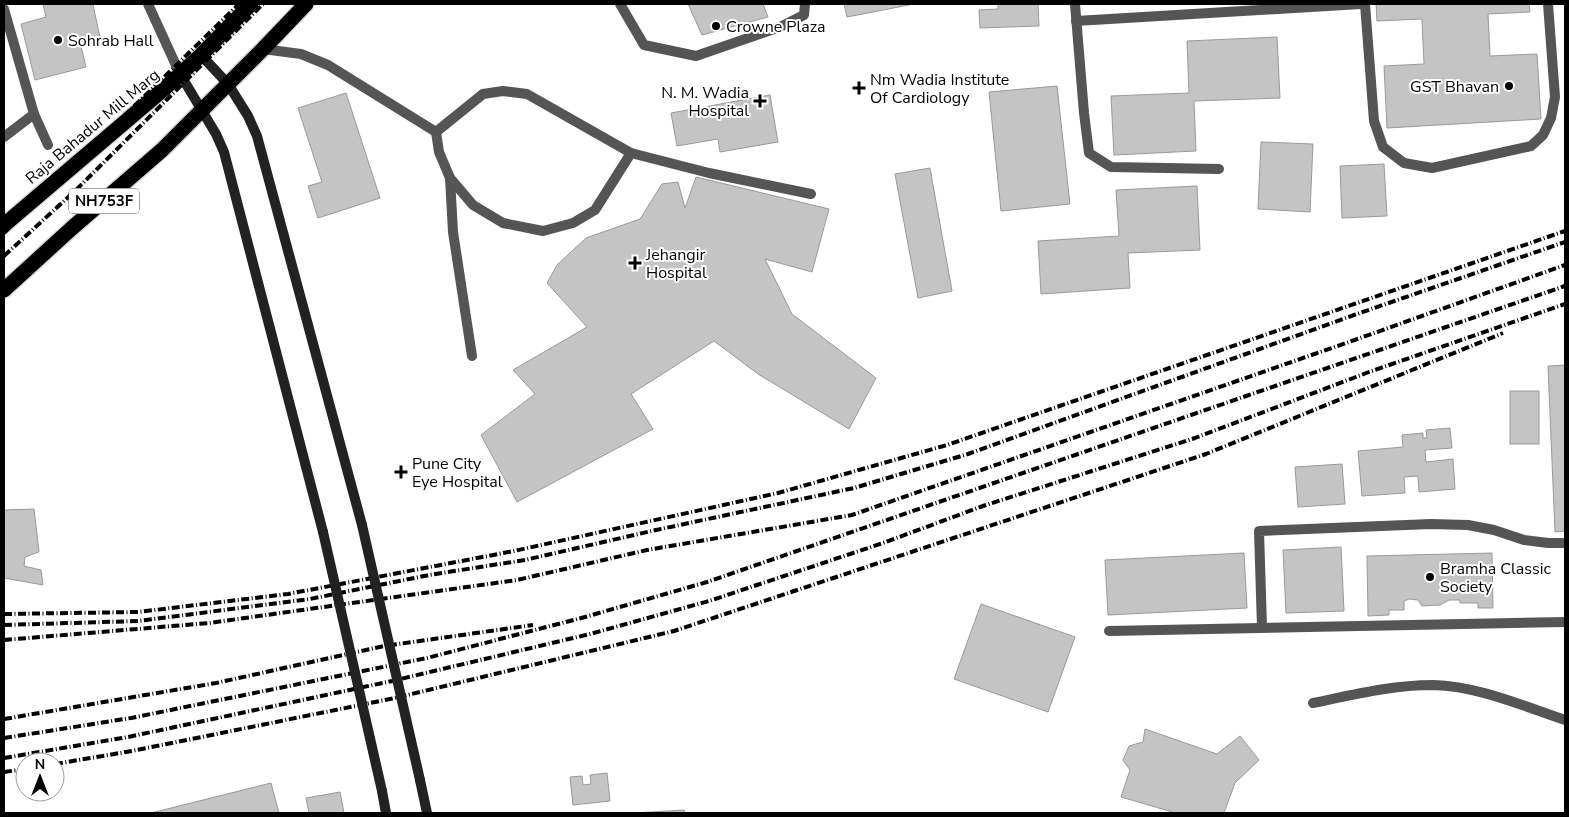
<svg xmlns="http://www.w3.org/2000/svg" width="1569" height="817" viewBox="0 0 1569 817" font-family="'Nunito Sans',sans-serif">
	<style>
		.building { fill: #c4c4c4; stroke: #999 }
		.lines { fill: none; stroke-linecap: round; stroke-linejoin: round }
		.highway-casing { stroke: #dbdbdb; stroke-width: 18 }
		.lane { stroke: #555; stroke-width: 10 }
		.street { stroke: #555; stroke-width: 10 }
		.secondary { stroke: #222; stroke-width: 10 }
		.highway { stroke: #000; stroke-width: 15 }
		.rail { stroke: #000; stroke-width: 4; stroke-dasharray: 8 2.5 1 2.5; stroke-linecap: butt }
		.secondary-bridge { stroke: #222; stroke-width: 10 }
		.poi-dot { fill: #000; stroke: #fff; stroke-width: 2 }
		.labels { text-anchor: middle; stroke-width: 4; stroke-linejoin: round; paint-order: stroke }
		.shield { fill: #fff; stroke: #4c4c4c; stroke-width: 1 }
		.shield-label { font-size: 15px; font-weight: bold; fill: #000 }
		.poi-label { font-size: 16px; fill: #000; stroke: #fff; text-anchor: start }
		.street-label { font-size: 16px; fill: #000; stroke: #fff }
	</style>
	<rect width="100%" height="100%" fill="#fff"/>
	<g class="building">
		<path d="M43,4H97L93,5L100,37L80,42L86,67L35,80L21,24L46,17Z"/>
		<path d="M688,4H763L768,17L702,35Z"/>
		<path d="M844,4H914L847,17Z"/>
		<path d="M998,4H1038L1039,26L980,28L979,10L998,9Z"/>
		<path d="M1376,4H1529L1530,12L1488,14L1490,56L1537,54L1541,119L1387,128L1384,66L1424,64L1422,19L1377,21Z"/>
		<path d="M1277,37L1280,98L1194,101L1196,151L1114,155L1111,96L1189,93L1187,41Z"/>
		<path d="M1057,86L1070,204L1001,211L989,92Z"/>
		<path d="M346,93L380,198L318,218L308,186L322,182L298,108Z"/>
		<path d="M770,95L778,142L720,152L718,139L677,146L671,113Z"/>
		<path d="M1261,142L1313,144L1310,212L1258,209Z"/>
		<path d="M1384,164L1387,216L1342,218L1340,166Z"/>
		<path d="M930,168L952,291L918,298L895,174Z"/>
		<path d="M696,177L829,209L812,272L765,259L792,314L876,378L849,429L758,374L714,341L631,394L653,429L517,502L481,435L535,394L513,370L587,327L547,283L557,265L586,238L640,219L662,184L678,182L685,208Z"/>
		<path d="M1197,186L1200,250L1128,253L1130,288L1041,294L1038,241L1119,236L1116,190Z"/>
		<path d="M1565,365V531L1555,532L1548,366Z"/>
		<rect x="1510" y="391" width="29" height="53"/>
		<path d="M1450,428L1452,448L1425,450L1426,462L1453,459L1455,489L1419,492L1418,476L1404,477L1405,493L1362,496L1358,451L1403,447L1402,435L1423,433V438H1427L1426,430Z"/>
		<path d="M1342,464L1345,504L1298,507L1295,467Z"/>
		<path d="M34,509L39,552L25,557L24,566L41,570L43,585L4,578V510Z"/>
		<path d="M1341,547L1344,611L1286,613L1283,550Z"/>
		<path d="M1244,553L1247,608L1108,615L1105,560Z"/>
		<path d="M1492,553L1493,608H1478V603H1460V600H1449L1440,605L1422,606L1418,600L1409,599L1404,601V610H1389V615L1368,616L1367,556Z"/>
		<path d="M981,604L1075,637L1048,712L954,679Z"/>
		<path d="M1145,729L1217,754L1240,736L1259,760L1235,783L1224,813H1176L1121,797L1130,770L1123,760L1129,746L1143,742Z"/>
		<path d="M607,773L610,801L573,805L570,777L582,776L583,785L591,784L590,775Z"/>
		<path d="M271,783L279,813H151Z"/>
		<path d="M340,792L344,813H309L306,798Z"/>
		<path d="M684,810L685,813H634Z"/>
	</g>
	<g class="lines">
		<g class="highway-casing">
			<g id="highway">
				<path d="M4,225L165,88L201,55L251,4"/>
				<path d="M4,290L72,228L162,150L263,49L306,4"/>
			</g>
		</g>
		<g class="lane">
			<path d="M620,4L644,45L696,56L780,27L804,15L805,4"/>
			<path d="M1075,4L1084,113L1089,153L1111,167L1219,169"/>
			<path d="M1365,4L1374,121L1383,147L1404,163L1432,168L1531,146L1543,135L1551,118L1555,97L1548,4"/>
			<path d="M4,9L34,114L48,145"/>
			<path d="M1076,21L1361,4"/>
			<path d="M263,49L301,54L328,65L436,132"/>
			<path d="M436,132L483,94L503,91L527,94L631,153L709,173L811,194"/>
			<path d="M436,132L439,152L450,178L473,205L503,223L543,231L573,223L595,210L631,153"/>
			<path d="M4,137L34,114"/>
			<path d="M450,178L453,232L472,356"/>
			<path d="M1262,627L1259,531L1431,524L1468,525L1494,530L1524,540L1548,543H1565"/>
			<path d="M1109,631L1565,622"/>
			<path d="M1313,703C1352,695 1392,685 1433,685C1478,686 1523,706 1565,720"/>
		</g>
		<path class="street" d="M148,4L180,74"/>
		<g class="secondary">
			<path d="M201,55L228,84L248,116L257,136L362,525"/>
			<path d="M180,74L216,134L224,152L323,532"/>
			<path d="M420,780L427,813"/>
			<path d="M382,791L386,813"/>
		</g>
		<use href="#highway" class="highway"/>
		<g class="rail">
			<path d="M4,233L239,4"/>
			<path d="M4,256L77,189L263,4"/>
			<path d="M4,614L138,612L288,594L514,551L778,493L947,445L1565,231"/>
			<path d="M4,625L138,621L310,599L429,575L525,560L656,530L854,488L968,454L1354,315L1565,242"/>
			<path d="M4,640L209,623L517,580L647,550L852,515L1349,342L1565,265"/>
			<path d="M4,719L216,683L384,646L533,625"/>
			<path d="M4,738L131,718L427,658L585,617L707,582L1565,286"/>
			<path d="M4,758L128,737L392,681L590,634L709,601L883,543L983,506L1195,438L1369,372L1565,304"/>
			<path d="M55,764L132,751L395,698L674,631L1206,454L1503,333"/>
			<path d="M4,772L25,769"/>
		</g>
		<g class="secondary-bridge">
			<path d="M362,525L420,780"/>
			<path d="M323,532L382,791"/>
		</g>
	</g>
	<g class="poi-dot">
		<circle cx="716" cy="26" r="5"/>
		<circle cx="58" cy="40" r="5"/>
		<circle cx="1509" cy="86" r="5"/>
		<path d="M856.5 80.5h5v5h5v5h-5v5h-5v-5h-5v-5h5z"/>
		<path d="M757.5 93.5h5v5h5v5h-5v5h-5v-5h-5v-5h5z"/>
		<path d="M632.5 255.5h5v5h5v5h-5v5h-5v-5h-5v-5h5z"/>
		<path d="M398.5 464.5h5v5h5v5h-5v5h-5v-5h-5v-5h5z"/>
		<circle cx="1430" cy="577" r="5"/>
	</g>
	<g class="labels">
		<rect class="shield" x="69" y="188.5" width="70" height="25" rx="4"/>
		<g class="shield-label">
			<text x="104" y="206">NH753F</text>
		</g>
		<g class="poi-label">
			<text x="726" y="32">Crowne Plaza</text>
			<text x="68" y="46">Sohrab Hall</text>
			<text x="870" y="85">Nm Wadia Institute<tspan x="870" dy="18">Of Cardiology</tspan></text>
			<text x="1499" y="92" text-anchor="end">GST Bhavan</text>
			<text x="749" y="98" text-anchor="end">N. M. Wadia<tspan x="749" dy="18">Hospital</tspan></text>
			<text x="646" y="260">Jehangir<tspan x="646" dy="18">Hospital</tspan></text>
			<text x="412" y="469">Pune City<tspan x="412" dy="18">Eye Hospital</tspan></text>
			<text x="1440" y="574">Bramha Classic<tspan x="1440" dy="18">Society</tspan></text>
		</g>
		<g class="street-label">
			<text transform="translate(92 126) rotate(-40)" y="6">Raja Bahadur Mill Marg</text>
		</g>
	</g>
	<rect width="1569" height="817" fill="none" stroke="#000000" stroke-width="10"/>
	<g transform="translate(40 777)"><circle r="24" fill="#ffffff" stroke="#999999"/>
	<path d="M0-4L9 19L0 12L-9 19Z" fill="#000000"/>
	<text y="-8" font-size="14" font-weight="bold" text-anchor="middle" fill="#000000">N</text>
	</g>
</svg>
